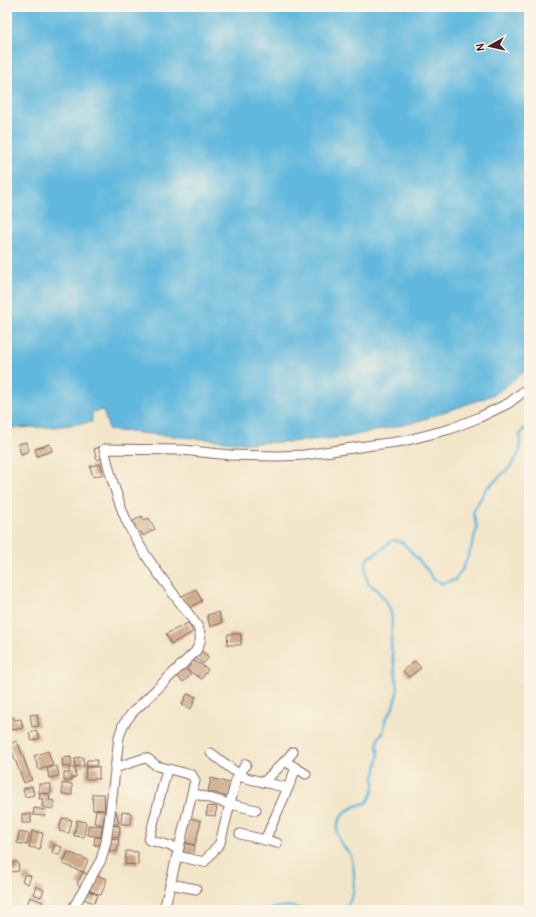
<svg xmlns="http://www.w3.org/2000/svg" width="536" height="917" viewBox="0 0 536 917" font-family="Pangolin,sans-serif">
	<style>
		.water { fill: #61b8de; stroke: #566c84 }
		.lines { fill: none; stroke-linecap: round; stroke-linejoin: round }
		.stream { stroke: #61b8de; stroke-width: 2.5 }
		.building { fill: #cba683 }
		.minor-casing { stroke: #856462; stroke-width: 11 }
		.minor { stroke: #fff; stroke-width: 9 }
	</style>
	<rect width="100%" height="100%" fill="#fcf5e5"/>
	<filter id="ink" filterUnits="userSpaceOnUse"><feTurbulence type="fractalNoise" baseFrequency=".025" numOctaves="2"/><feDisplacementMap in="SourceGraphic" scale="8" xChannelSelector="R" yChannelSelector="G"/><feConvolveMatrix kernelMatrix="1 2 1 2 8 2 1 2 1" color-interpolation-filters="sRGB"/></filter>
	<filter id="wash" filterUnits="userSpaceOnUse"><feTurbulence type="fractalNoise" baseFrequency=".012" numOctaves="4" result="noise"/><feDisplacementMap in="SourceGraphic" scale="16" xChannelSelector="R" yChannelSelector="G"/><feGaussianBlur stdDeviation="0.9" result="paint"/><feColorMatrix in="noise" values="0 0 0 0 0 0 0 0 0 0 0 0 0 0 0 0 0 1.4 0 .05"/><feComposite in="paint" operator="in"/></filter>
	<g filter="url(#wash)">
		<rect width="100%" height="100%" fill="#f2e5c8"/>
		<path class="water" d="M7,7H529V368L496,394L416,422L347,437L288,442L246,443L109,430L103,410L92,412V422L54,427L7,428Z"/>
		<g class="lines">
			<g class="stream">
				<path d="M271,910L272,908L288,906L306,910"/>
				<path d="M340,910C345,907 350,903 352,897C355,887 355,863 350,854C347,849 341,846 339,839C331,820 348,806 366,803L370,798L374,788V778L379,755L377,746L379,737L383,733L386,718L392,710L398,690L391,645L392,619L391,612L386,601L376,589L368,583L365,569L367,559L381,550L390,542L394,540L403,543L426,568L434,580L442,583L455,580L463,568L471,549L477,528L473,512L486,489L510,467L520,452V435L529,421"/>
			</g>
		</g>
		<g id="blocks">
			<g class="building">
				<path d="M26,442L29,451L21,454L18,444Z"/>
				<path d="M50,444L52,451L37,456L35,449Z"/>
				<path d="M100,447L103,458L97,460L94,449Z"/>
				<path d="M100,464L103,474L93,477L90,466Z"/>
				<path d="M142,516L144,520L149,518L155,529L143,536L141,532L137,534L133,527L135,526L133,521Z"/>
				<path d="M196,589L202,601L189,608L182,596Z"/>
				<path d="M219,612L222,623L210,627L207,615Z"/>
				<path d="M188,623L193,632L171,644L166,634Z"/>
				<path d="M228,634H241V645H227Z"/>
				<path d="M201,651L209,657L203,664L196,658Z"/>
				<path d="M193,660L208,669L202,679L187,670Z"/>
				<path d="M415,661L421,668L409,677L403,671Z"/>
				<path d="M184,667L191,675L183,682L176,675Z"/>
				<path d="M187,694L196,697L191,709L182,705Z"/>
				<path d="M37,714L39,726L32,727L30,715Z"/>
				<path d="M14,717V720L21,719L23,728L11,730L9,718Z"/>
				<path d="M36,730L40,738L32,741L29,733Z"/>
				<path d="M17,741L32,780L24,783L9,744Z"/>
				<path d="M48,751L53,765L39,770L34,756Z"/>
				<path d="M71,757L72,766L63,767L62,758Z"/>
				<path d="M83,757L84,766L75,767V758Z"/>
				<path d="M87,760H97L96,766H86Z"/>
				<path d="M57,766L59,776L49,778L47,768Z"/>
				<path d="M86,767H99V779H85Z"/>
				<path d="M69,768H75L76,777L71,778V781H64V773H69Z"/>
				<path d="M211,778L233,784L229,797L208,791Z"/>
				<path d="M62,783L72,784V795L62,794Z"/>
				<rect x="39" y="784" width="12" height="9"/>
				<path d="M32,786L34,795L25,797L23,789Z"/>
				<path d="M40,793L50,795L49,800L54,801L53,809L42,807L43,799H39Z"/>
				<path d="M92,794H104L105,810H93Z"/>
				<path d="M208,806L217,807L215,816L206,815Z"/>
				<path d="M34,808L46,810L45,816L33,815Z"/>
				<path d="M115,808L119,823L113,825L111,816L112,809Z"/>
				<path d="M96,810L105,811L103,825L94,823Z"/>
				<path d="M122,812L131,813V824H121Z"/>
				<rect x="22" y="814" width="9" height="9"/>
				<path d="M62,818L72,820L69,833L59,831Z"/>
				<path d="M190,818L201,821L195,845L185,842Z"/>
				<path d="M77,820L86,822L84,837L74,836Z"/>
				<path d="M88,825L102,826L101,837L88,835Z"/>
				<path d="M110,825L120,826L119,837L109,836Z"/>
				<path d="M32,831L43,833L40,849L29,847Z"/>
				<path d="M19,832L29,834L27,845L17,843Z"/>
				<path d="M95,837L102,838V845H94Z"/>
				<path d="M108,838L119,839L117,852L106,850Z"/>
				<path d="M184,843L195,846L193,855L182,852Z"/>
				<path d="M54,845L62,847L59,855L52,853Z"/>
				<path d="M126,851L138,852V865L125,864Z"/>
				<path d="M68,852L88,860L83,872L88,875L82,887L77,884L83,872L63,864Z"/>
				<path d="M18,862L19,871L10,872L8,863Z"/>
				<path d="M25,874L31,876L28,884L22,881Z"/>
				<path d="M96,875L107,879L101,895L88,890Z"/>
				<path d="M36,886L44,890L41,897L33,894Z"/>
				<path d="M88,891L98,895L94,903L84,899Z"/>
				<path d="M30,897L43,902L40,910L27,904Z"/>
			</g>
		</g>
	</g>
	<g filter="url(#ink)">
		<use href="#blocks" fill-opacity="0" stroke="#856462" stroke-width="1"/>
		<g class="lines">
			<g class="minor-casing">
				<g id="minor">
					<path d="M211,753L242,777L288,788L265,840L240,834"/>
					<path d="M285,761L293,752"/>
					<path d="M115,768L145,758L148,759L157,766L192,775L195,781L164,910"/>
					<path d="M296,768L306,774"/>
					<path d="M167,769L149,840L178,848"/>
					<path d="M264,782L285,761L296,768L288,788"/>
					<path d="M192,793L230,804L236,780L246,764"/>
					<path d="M265,840L277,843"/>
					<path d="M177,856L204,862L220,843L230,804L256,810"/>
					<path d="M170,884L196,889"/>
					<path d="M72,910L101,860L106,842L109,822L119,737L123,725L132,713L195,652C201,643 202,637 198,627C174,593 145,560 127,522C117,499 110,474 104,449L182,450L230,455L278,456L304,455L373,445L404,441L450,429L480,417L509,403L529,387"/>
				</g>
			</g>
			<use href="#minor" class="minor"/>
		</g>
	</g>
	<rect width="536" height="917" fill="none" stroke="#fcf5e5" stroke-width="24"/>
	<g transform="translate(490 46) rotate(262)" stroke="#fcf5e5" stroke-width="3" paint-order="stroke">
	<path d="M0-3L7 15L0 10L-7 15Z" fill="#4a1f2b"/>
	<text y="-6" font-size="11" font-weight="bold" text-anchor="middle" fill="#4a1f2b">N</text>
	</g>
</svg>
